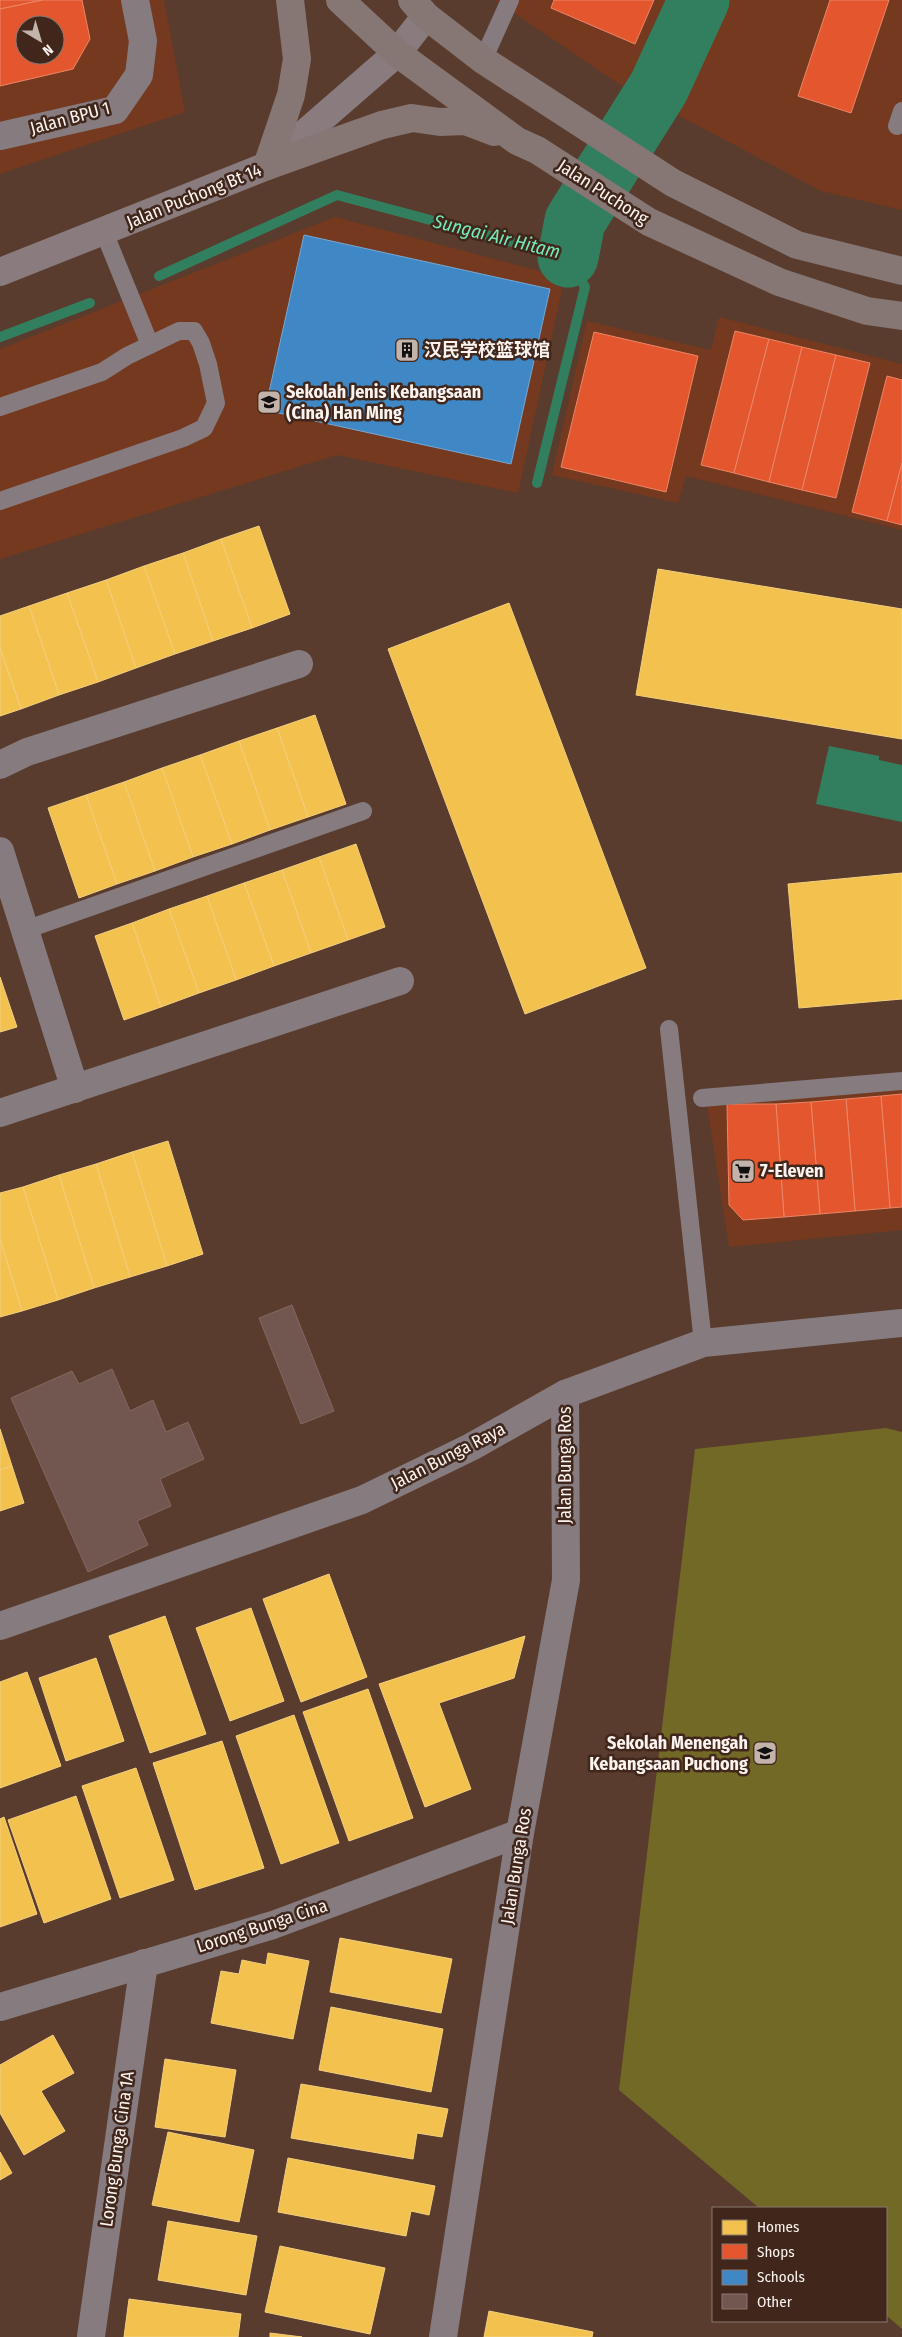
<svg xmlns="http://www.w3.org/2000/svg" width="902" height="2337" viewBox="0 0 902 2337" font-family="'Fira Sans Condensed','Noto Sans SC',sans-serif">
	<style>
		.built { fill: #74391e; fill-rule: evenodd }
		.green { fill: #726927 }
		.water { fill: #327f5f }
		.homes { fill: #f2c14e; stroke: #f4d07e }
		.shops { fill: #e4572e; stroke: #eb8668; fill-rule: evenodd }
		.schools { fill: #3f88c5; stroke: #77a8d2 }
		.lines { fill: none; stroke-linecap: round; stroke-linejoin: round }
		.stream { stroke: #327f5f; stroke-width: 10 }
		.river { stroke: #327f5f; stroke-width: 61 }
		.building { fill: #725750; stroke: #836861 }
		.lane { stroke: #867b7f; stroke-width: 18 }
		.street { stroke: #867b7f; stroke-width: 28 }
		.secondary { stroke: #897b7e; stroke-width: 28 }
		.primary { stroke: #867674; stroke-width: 28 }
		.labels { text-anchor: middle; stroke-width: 5; stroke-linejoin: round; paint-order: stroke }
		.street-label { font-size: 18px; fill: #faf3ef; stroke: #40261b }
		.poi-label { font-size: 18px; font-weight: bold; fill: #faf3ef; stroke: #40261b; text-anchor: start }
		.water-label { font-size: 19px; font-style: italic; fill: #75ebbb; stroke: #40261b }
	</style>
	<rect width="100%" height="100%" fill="#5a3c2e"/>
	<g class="built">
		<path d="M0,0H164L185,112L0,174ZM25,25H55V55H25Z"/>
		<path d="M495,0H902V210L821,191L619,84Z"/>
		<path d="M335,217L551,274L562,289L518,493L337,455L0,559V349Z"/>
		<path d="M719,317L902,364V530L686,476L678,503L552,475L587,321L711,350Z"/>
		<path d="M902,1090V1230L729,1247L707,1105Z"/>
	</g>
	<path class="green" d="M886,1428L902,1432V2329L886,2315V2208H759L619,2090L695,1449Z"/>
	<path class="water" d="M829,746L879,756V760L902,765V822L816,804Z"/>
	<g class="homes">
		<path d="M259,526L290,614L252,628L221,539Z"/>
		<path d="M221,539L252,628L213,641L183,553Z"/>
		<path d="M183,553L213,641L175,654L144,566Z"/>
		<path d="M144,566L175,654L136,668L106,580Z"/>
		<path d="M658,569L902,609V739L636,695Z"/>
		<path d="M106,580L136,668L98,682L67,593Z"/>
		<path d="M67,593L98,682L59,695L29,606Z"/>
		<path d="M509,603L646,968L525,1014L388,649Z"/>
		<path d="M29,606L59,695L21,709L0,648V616Z"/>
		<path d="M0,648L21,709L0,716Z"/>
		<path d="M315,715L346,804L308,817L277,728Z"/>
		<path d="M277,728L308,817L270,830L239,741Z"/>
		<path d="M239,741L270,830L232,844L200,755Z"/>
		<path d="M200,755L232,844L193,857L162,768Z"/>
		<path d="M162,768L193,857L155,871L124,782Z"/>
		<path d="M124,782L155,871L117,884L86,795Z"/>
		<path d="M86,795L117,884L79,898L48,808Z"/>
		<path d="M356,844L385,927L348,940L319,857Z"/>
		<path d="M319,857L348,940L311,953L282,870Z"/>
		<path d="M282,870L311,953L274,966L244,883Z"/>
		<path d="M902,873V999L799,1008L788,884Z"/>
		<path d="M244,883L274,966L236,980L207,896Z"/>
		<path d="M207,896L236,980L199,993L169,909Z"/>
		<path d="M169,909L199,993L161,1007L132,923Z"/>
		<path d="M132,923L161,1007L124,1020L95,936Z"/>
		<path d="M0,977L17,1027L0,1032Z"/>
		<path d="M168,1141L203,1254L167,1266L132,1152Z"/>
		<path d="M132,1152L167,1266L130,1277L96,1164Z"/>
		<path d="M96,1164L130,1277L94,1288L59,1175Z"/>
		<path d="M59,1175L94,1288L58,1300L23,1187Z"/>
		<path d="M23,1187L58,1300L22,1311L0,1239V1193Z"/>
		<path d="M0,1239L22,1311L0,1317Z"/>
		<path d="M0,1429L12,1466L0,1470Z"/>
		<path d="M12,1466L24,1503L0,1511V1470Z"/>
		<path d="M329,1574L367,1677L301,1702L263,1599Z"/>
		<path d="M251,1608L284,1701L230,1721L196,1628Z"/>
		<path d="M165,1616L206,1734L150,1753L109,1636Z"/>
		<path d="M525,1636L514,1678L439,1703L471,1789L425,1807L379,1684Z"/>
		<path d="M96,1658L124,1741L66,1761L39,1678Z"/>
		<path d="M27,1672L61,1766L0,1788V1682Z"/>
		<path d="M368,1689L413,1818L349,1841L303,1712Z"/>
		<path d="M294,1715L339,1843L281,1864L236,1736Z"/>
		<path d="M222,1741L264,1868L195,1890L153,1763Z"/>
		<path d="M136,1768L174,1880L120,1898L82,1786Z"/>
		<path d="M76,1796L111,1899L44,1923L8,1820Z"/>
		<path d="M4,1817L37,1914L0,1927V1819Z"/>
		<path d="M340,1938L452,1959L441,2013L330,1992Z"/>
		<path d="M268,1953L309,1961L293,2039L211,2023L221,1971L239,1974L242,1960L266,1965Z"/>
		<path d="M331,2007L443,2029L431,2092L319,2070Z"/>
		<path d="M53,2035L74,2073L41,2091L65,2131L24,2155L0,2113V2065Z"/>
		<path d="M165,2059L236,2070L225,2137L155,2127Z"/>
		<path d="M301,2084L448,2109L442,2137L417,2133L413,2159L291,2138Z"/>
		<path d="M168,2132L254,2150L239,2222L152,2205Z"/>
		<path d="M0,2152L12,2173L0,2180Z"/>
		<path d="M288,2158L435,2186L429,2215L411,2211L406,2236L278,2212Z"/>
		<path d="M168,2221L257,2236L246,2295L158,2280Z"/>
		<path d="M280,2246L385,2268L370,2334L265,2312Z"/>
		<path d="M129,2299L241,2314L238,2337H124Z"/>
		<path d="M489,2311L593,2332L592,2337H484Z"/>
		<path d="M270,2333L302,2337H270Z"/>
	</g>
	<g class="shops">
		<path d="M0,0H43L0,9Z"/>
		<path d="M43,0H82L90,39L73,69L0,86V9ZM25,25H55V55H25Z"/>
		<path d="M554,0H654L635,44L551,8Z"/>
		<path d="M830,0H889L851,113L798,96Z"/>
		<path d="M735,331L769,339L734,473L701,465Z"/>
		<path d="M594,332L698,356L666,492L561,467Z"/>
		<path d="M769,339L802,347L769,482L734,473Z"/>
		<path d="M802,347L836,355L802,490L769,482Z"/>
		<path d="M836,355L870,363L836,498L802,490Z"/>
		<path d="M887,376L902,380V463L887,521L852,512Z"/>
		<path d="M902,463V525L887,521Z"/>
		<path d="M902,1094V1207L890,1208L881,1096Z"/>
		<path d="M881,1096L890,1208L855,1211L846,1099Z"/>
		<path d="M846,1099L855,1211L820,1214L811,1102Z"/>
		<path d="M811,1102L820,1214L784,1217L776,1104Z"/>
		<path d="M727,1104H776L784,1217L743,1220L729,1205Z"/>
	</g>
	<path class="schools" d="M304,235L550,289L511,464L265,410Z"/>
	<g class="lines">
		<g class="stream">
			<path d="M159,276L337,195L568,257L585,287L537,483"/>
			<path d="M0,337L90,303"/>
		</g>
		<path class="river" d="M568,257L575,221L659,87L699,0"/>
	</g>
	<g class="building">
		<path d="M292,1305L334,1411L301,1424L259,1318Z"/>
		<path d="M112,1369L130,1411L153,1400L166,1432L188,1422L204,1459L160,1479L171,1506L137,1521L148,1545L88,1572L11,1398L72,1371L79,1384Z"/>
	</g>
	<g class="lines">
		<g class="lane">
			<path d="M483,60L510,0"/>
			<path d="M897,126L902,111"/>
			<path d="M104,232L150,345"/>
			<path d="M0,407L102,372L127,356L179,331H194L201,343L208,364L216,403L204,428L183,438L0,501"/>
			<path d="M25,930L363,811"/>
			<path d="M669,1029L703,1343"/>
			<path d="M702,1098L902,1081"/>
		</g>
		<g class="street">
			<path d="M0,136L115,110L139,75L143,41L135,0"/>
			<path d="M0,765L27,752L299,664"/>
			<path d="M0,851L75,1089"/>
			<path d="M0,1113L400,981"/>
			<path d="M0,1626L362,1500L471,1447L565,1394L703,1343L902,1323"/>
			<path d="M0,2007L273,1925L520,1833"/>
			<path d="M91,2336L144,1963"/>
			<path d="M443,2337L520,1833L566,1580L565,1394"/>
		</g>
		<path class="secondary" d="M0,272L267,166L397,53L426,16"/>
		<g class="primary">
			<path d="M340,0L397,53L517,141L537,150L649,222L779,282L867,311L902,316"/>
			<path d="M412,0L426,16L483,60L673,183L797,245L902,271"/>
			<path d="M267,166L382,125L412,118L440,122L465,121L494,132"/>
			<path d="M267,166L291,95L297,59L290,0"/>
		</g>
	</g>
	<defs>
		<g id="building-square" transform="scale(1.25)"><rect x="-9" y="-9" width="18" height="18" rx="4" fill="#c2b3ab" stroke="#40261b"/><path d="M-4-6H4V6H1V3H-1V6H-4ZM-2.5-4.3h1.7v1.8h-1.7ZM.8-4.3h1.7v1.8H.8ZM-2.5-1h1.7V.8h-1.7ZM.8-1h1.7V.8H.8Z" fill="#111"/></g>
		<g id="school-square" transform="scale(1.25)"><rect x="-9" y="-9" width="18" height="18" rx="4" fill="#c2b3ab" stroke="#40261b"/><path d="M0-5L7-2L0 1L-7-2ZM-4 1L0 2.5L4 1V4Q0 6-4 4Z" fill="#111"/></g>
		<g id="supermarket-square" transform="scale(1.25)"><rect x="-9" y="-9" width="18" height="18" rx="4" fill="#c2b3ab" stroke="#40261b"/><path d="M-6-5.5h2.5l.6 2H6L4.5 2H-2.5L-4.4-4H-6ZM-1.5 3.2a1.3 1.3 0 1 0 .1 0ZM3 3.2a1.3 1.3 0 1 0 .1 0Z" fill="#111"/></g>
	</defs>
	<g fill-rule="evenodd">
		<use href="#building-square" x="407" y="350"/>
		<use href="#school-square" x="269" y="402"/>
		<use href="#supermarket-square" x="743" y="1171"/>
		<use href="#school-square" x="765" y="1753"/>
	</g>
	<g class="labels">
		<g class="street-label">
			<text transform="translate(70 118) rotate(-15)" y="6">Jalan BPU 1</text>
			<text transform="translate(603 192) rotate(33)" y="6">Jalan Puchong</text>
			<text transform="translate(194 196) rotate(-22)" y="6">Jalan Puchong Bt 14</text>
			<text transform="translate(448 1456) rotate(-27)" y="6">Jalan Bunga Raya</text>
			<text transform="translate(565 1465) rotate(-90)" y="6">Jalan Bunga Ros</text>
			<text transform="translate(516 1866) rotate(-81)" y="6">Jalan Bunga Ros</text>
			<text transform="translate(262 1926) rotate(-18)" y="6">Lorong Bunga Cina</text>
			<text transform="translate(117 2149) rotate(-82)" y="6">Lorong Bunga Cina 1A</text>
		</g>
		<g class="poi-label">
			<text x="424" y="356">汉民学校篮球馆</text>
			<text x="286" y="398">Sekolah Jenis Kebangsaan<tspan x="286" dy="21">(Cina) Han Ming</tspan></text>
			<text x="760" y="1177">7-Eleven</text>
			<text x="748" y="1749" text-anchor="end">Sekolah Menengah<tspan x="748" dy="21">Kebangsaan Puchong</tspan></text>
		</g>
		<g class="water-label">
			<text transform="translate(497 236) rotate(14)" y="7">Sungai Air Hitam</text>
		</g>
	</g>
	<rect x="712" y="2207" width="175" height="115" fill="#40261b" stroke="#8a7870"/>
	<rect x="722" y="2220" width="25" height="15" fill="#f2c14e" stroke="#8a7870"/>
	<text x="757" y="2232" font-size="15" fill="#faf3ef">Homes</text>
	<rect x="722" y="2244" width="25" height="15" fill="#e4572e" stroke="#8a7870"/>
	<text x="757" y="2257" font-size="15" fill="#faf3ef">Shops</text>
	<rect x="722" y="2270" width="25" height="15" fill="#3f88c5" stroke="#8a7870"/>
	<text x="757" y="2282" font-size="15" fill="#faf3ef">Schools</text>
	<rect x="722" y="2294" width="25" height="15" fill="#725750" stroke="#8a7870"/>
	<text x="757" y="2307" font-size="15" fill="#faf3ef">Other</text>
	<g transform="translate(40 40) rotate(142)"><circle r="24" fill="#40261b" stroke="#8a7870"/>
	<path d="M0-4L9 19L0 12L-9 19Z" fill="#c2b3ab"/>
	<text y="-8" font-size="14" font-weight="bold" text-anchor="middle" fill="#faf3ef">N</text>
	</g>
</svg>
